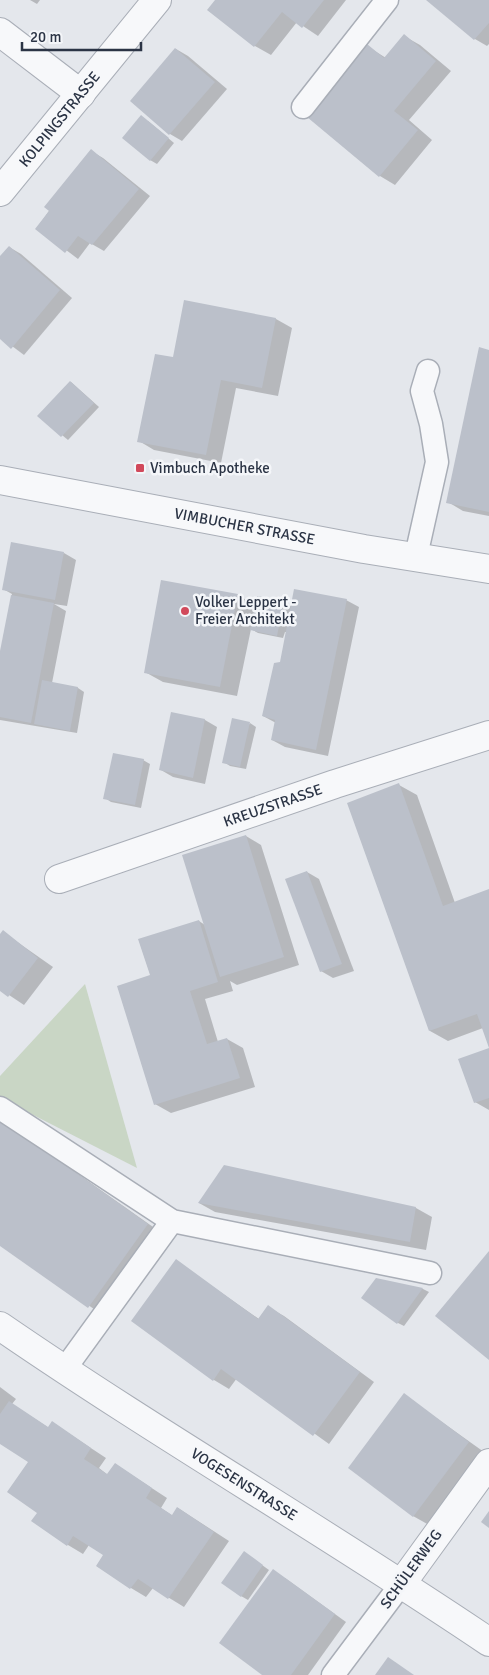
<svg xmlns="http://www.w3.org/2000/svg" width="489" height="1675" viewBox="0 0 489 1675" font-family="Signika,sans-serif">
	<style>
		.green { fill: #c9d6c5 }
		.shadow { fill: #0003 }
		.building { fill: #bbc0ca }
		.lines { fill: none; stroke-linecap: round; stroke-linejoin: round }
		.lane-casing { stroke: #a9aeb7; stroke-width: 25 }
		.street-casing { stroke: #a9aeb7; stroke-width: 30 }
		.lane { stroke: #f7f8fa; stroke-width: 22 }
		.street { stroke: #f7f8fa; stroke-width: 28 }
		.poi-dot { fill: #d1495b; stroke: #f4f6f9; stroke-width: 2 }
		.labels { text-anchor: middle; stroke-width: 5; stroke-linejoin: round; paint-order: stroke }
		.street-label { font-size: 15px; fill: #2b3445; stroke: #f4f6f9 }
		.poi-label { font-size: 15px; fill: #2b3445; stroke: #f4f6f9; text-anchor: start }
	</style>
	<rect width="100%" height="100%" fill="#e4e7ec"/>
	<path class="green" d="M85,984L137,1168L0,1098V1076Z"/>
	<g class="shadow">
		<path d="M30,0H40L37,4Z"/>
		<path d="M216,0H346L318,36L297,22L271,55L255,46L208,10Z"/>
		<path d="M428,0H489V44L487,46L475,39Z"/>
		<path d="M404,36L420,45L451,71L409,120L432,140L395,185L380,176L367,46L386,58Z"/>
		<path d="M176,49L188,56L227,89L182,141L170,134L131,101Z"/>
		<path d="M148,121L174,143L157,164L150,160Z"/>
		<path d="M91,151L103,158L150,196L104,251L90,243L78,259L37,228Z"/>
		<path d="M9,247L21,254L72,298L24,355L0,337V258Z"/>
		<path d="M185,301L276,319L292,328L278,396L236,388L221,463L154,450L139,441L174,358Z"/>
		<path d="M489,351V516L463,511L448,502Z"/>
		<path d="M71,382L99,407L68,440L39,416Z"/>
		<path d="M64,553L76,560L67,606L54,604L66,611L52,683L78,688L84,692L77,733L0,720V658L12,594L3,589Z"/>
		<path d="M162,582L238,595L256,606L283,602L292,607L346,600L359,607L328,756L285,747L272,740L276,723L263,716L281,663L287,632H285L283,638L258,633L251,629L237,696L163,682L145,672Z"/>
		<path d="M172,713L205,720L217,727L205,784L173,777L161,770Z"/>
		<path d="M250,723L256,727L246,769L230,766L224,762Z"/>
		<path d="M143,760L150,764L141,808L111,802L105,798Z"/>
		<path d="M399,785L417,795L455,903L489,891V1045L483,1028L448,1041L430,1031Z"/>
		<path d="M246,836L261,845L299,965L237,985L230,981L233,991L205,999L218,1042L227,1039L243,1048L255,1087L171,1113L155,1104L152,976L199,921L205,925Z"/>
		<path d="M307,872L319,879L354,971L333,978L321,971Z"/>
		<path d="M3,932L53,967L24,1005L0,989V936Z"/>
		<path d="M489,1049V1110L475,1102Z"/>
		<path d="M0,1119L163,1234L104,1316L0,1244Z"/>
		<path d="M224,1167L416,1208L432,1217L426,1250L215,1212L199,1203Z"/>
		<path d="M176,1261L259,1319L268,1307L284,1316L374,1382L329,1444L237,1378L229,1389L214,1380Z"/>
		<path d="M376,1280L423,1289L429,1292L404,1326L398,1323Z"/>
		<path d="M0,1387L16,1399L12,1404L49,1428L53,1423L106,1458L99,1468L108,1475L115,1464L167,1498L161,1508L173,1516L178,1508L229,1541L184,1607L153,1588L146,1597L131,1588L97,1566L104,1555L89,1545L83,1554L68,1545L39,1513L29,1462L0,1442Z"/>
		<path d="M404,1395L484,1452L429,1525L413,1516Z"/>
		<path d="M251,1557L269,1570L248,1600L241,1596Z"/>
		<path d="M285,1578L346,1622L308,1675H264Z"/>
	</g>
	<g class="building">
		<path d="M215,0H324L302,28L282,12L254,47L207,10Z"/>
		<path d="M426,0H489V23L474,40Z"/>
		<path d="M404,34L436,61L394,111L418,130L379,177L307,117L367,44L384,58Z"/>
		<path d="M175,48L215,82L169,135L130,101Z"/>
		<path d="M141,115L169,138L150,161L122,138Z"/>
		<path d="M91,149L139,189L92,245L78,236L65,253L35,229L49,211L44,207Z"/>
		<path d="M9,246L60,290L11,349L0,339V256Z"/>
		<path d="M184,300L276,318L262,388L221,380L206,455L137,442L155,354L173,357Z"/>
		<path d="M479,347L489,350V512L446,503Z"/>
		<path d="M70,381L94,403L61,437L37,416Z"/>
		<path d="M11,542L64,552L55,600L2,590Z"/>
		<path d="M161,580L238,594L220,687L144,673Z"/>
		<path d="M294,589L347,599L316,750L271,740L275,720L262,716L274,663L280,662Z"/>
		<path d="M11,595L54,603L31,723L0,717V651Z"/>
		<path d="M257,596L284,601L277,636L250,630Z"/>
		<path d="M42,680L78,687L70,731L34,724Z"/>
		<path d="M171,712L205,719L193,778L159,770Z"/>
		<path d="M232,718L250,722L240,767L222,763Z"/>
		<path d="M113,753L144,759L135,805L103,799Z"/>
		<path d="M399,783L443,906L489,889V1098L474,1103L458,1059L489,1048L477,1014L429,1031L347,803Z"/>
		<path d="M246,835L284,957L220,977L182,855Z"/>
		<path d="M307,871L342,964L320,972L285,879Z"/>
		<path d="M199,920L218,982L190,991L207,1044L227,1038L240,1078L154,1105L117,986L150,975L138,939Z"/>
		<path d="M3,930L38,958L8,997L0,991V934Z"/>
		<path d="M0,1119L148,1224L88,1308L0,1246Z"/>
		<path d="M224,1165L416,1207L410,1242L198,1203Z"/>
		<path d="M489,1251V1360L435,1316Z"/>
		<path d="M176,1259L258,1319L268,1305L360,1372L313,1436L221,1369L213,1381L131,1321Z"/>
		<path d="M376,1278L423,1288L397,1324L361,1298Z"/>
		<path d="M404,1393L469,1442L413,1517L348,1468Z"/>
		<path d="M9,1401L48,1427L52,1421L91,1448L84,1459L107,1474L115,1463L152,1488L146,1498L172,1515L177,1507L214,1532L168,1599L138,1579L130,1589L96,1566L103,1555L73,1536L67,1546L31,1521L37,1513L7,1492L28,1462L0,1444V1414Z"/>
		<path d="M489,1511V1528L481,1522Z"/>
		<path d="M244,1551L263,1565L241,1597L221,1583Z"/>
		<path d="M273,1569L335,1614L291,1675H262L219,1643Z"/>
		<path d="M388,1657L414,1675H375Z"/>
	</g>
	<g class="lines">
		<g class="lane-casing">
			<g id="lane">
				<path d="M303,107L387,0"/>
				<path d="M416,556L437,462L431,424L422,391L428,371"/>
				<path d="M0,1108L172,1221L430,1273"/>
				<path d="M64,1370L172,1221"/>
				<path d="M333,1675L402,1583"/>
			</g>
		</g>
		<g class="street-casing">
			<g id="street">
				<path d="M0,32L81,94"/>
				<path id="s1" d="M0,192L157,0"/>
				<path id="s2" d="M0,480L364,549L489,569"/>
				<path id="s3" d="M59,879L335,784L489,735"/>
				<path id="s4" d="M0,1326C160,1436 328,1533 489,1642"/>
				<path d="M402,1583L489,1463"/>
			</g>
		</g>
		<use href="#lane" class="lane"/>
		<use href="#street" class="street"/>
	</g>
	<g class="poi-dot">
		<rect x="135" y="463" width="10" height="10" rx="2.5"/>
		<circle cx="185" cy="611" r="5"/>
	</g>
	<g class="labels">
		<g class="street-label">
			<text dy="5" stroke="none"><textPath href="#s1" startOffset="94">KOLPINGSTRASSE</textPath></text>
			<text dy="5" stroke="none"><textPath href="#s2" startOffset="249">VIMBUCHER STRASSE</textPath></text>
			<text dy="5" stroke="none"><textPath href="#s3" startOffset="226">KREUZSTRASSE</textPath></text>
			<text dy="5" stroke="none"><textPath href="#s4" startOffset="291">VOGESENSTRASSE</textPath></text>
			<text transform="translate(411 1569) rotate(-54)" y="5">SCHÜLERWEG</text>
		</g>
		<g class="poi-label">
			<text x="150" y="473">Vimbuch Apotheke</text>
			<text x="195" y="607">Volker Leppert -<tspan x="195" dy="17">Freier Architekt</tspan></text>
		</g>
	</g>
	<path d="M22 42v8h119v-8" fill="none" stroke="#2b3445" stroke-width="2.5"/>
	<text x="30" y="42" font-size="15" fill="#2b3445" stroke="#f4f6f9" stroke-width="4" paint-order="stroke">20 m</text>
</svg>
